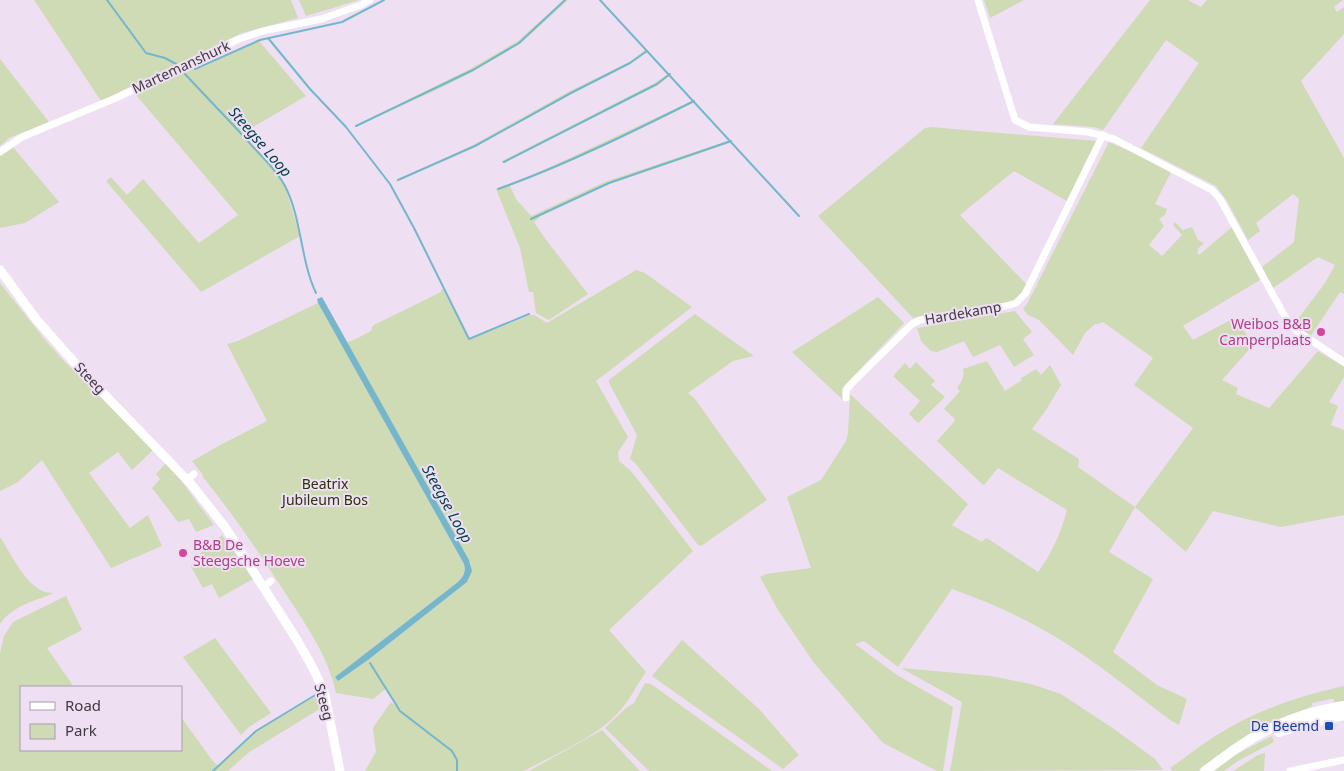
<svg xmlns="http://www.w3.org/2000/svg" width="1344" height="771" viewBox="0 0 1344 771" font-family="'Noto Sans',sans-serif">
	<style>
		.green { fill: #cedbb5 }
		.water { fill: #75b6cb }
		.lines { fill: none; stroke-linecap: round; stroke-linejoin: round }
		.stream { stroke: #75b6cb; stroke-width: 2 }
		.minor { stroke: #fff; stroke-width: 7 }
		.tertiary { stroke: #fff; stroke-width: 9 }
		.secondary { stroke: #fff; stroke-width: 10 }
		.hotel-dot { fill: #d1479c; stroke: #efdff3; stroke-width: 2 }
		.transit-dot { fill: #1a4fb4; stroke: #efdff3; stroke-width: 2 }
		.labels { text-anchor: middle; stroke-width: 4; stroke-linejoin: round; paint-order: stroke }
		.street-label { font-size: 14px; fill: #403a41; stroke: #efdff3 }
		.hotel-label { font-size: 14px; fill: #b23c85; stroke: #efdff3; text-anchor: end }
		.park-label { font-size: 14px; fill: #28330b; stroke: #efdff3 }
		.transit-label { font-size: 14px; fill: #164399; stroke: #efdff3; text-anchor: end }
		.water-label { font-size: 15px; font-style: italic; fill: #013f4f; stroke: #efdff3 }
	</style>
	<rect width="100%" height="100%" fill="#efdff3"/>
	<g class="green">
		<path d="M34,0H291L298,18L242,33L101,101Z"/>
		<path d="M299,0H359L306,16Z"/>
		<path d="M564,0H568L520,44L474,71L436,90L355,126L470,69L518,41Z"/>
		<path d="M984,0H1024L990,18Z"/>
		<path d="M1150,0H1188L1201,7L1207,0H1343L1334,7L1337,12L1344,7V34L1301,81L1344,158V294L1340,292L1310,337L1294,324L1325,283L1335,265L1318,257L1273,288L1262,267L1294,242L1299,199L1293,194L1256,223L1260,231L1248,240L1227,201L1216,186L1141,148L1199,63L1166,40L1103,130L1093,127L1053,124Z"/>
		<path d="M259,41L306,96L241,134L275,172L285,186L300,236L201,292L106,181L111,177L127,195L143,179L199,243L238,215L136,95L185,71L203,67Z"/>
		<path d="M645,50L647,52L630,63L571,94L476,146L396,182V181L475,144L570,91L629,62Z"/>
		<path d="M0,59L49,122L9,138L0,146Z"/>
		<path d="M668,74L669,76L658,85L503,163L502,161L655,83Z"/>
		<path d="M692,101L693,103C633,132 572,163 510,186L516,199L531,216L607,181L728,141L730,143L609,184L541,216L534,222L544,237L588,294L549,320L536,313L533,292H529L520,248L496,189L531,176Z"/>
		<path d="M931,127L1096,141L1067,201L1014,171L960,215L1026,284L1017,302L913,318L818,216L925,128Z"/>
		<path d="M1109,142L1172,170L1155,204L1167,209L1165,215L1159,219L1164,226L1149,245L1162,256L1182,235L1173,225L1175,222L1183,230L1192,227L1198,240L1204,243L1198,249L1197,253L1199,255L1232,227L1260,280L1183,326L1193,340L1234,318L1254,344L1222,380L1238,388L1236,394L1269,408L1318,351L1344,367V377L1329,402L1338,406L1331,425L1344,430V515L1281,527L1213,511L1186,552L1135,507L1109,552L1153,579L1113,652L1157,685L1187,699L1179,725L1170,720C1134,693 1098,663 1059,639C1025,618 989,602 952,589L898,667L864,641L855,644L897,675L953,707L943,771H937L883,743L814,663L778,610L760,577L766,574L811,568L787,497L821,480L846,441L848,433L850,394L968,504L952,525L982,542L986,538L990,540L1038,572C1052,554 1061,532 1067,510L998,468L984,485L982,484L937,441L954,422L955,419L944,409L960,391L957,388C961,382 965,377 963,369L987,361L1005,391L1022,380L1021,378L1036,369L1041,375L1050,365L1061,385L1046,410L1032,429L1079,459L1078,467L1135,507L1193,428L1134,385L1153,358L1103,322L1098,324H1095L1085,333L1073,355L1039,320L1028,315L1023,309L1027,304Z"/>
		<path d="M12,146L59,202L25,223L0,228V156Z"/>
		<path d="M636,270L645,273L692,307L596,381L628,437L618,452L619,461L631,471L693,551L609,630L646,672C636,685 630,701 618,713C595,738 555,754 526,770L521,771H365L376,752L373,729L374,726L391,702L397,707L387,688L373,699L336,693C328,654 303,621 282,588C257,550 231,511 202,476L203,475L192,461L224,443L267,421L227,344L238,341L318,303L464,564L465,573L458,582L335,677L338,681L368,660L467,582L469,578L471,564L347,342L356,339L371,331L372,327L374,325L441,292V290L443,289L469,340L531,315H534L547,323Z"/>
		<path d="M0,283L46,341L65,362L153,450L132,470L118,452L89,473L130,528L148,515L162,546L111,568L42,460L18,482L0,491Z"/>
		<path d="M878,297L904,323L844,386L842,393L843,400L792,352Z"/>
		<path d="M1015,311L1032,332L1023,339L1034,355L1014,367L1000,345L973,357L964,341L937,352L931,351L921,341L917,328Z"/>
		<path d="M695,314L754,356L733,361L688,393L695,399L767,500L701,546L698,545L636,464L630,459L637,435L609,383V380Z"/>
		<path d="M916,362L935,381L931,385L945,397L918,423L909,414L920,401L893,376L905,363L910,369Z"/>
		<path d="M166,463L176,474L214,525L196,532L189,519L178,522L152,488L160,479L156,474Z"/>
		<path d="M222,535L253,579L219,598L212,584L203,588L191,567L195,558Z"/>
		<path d="M0,537C13,556 28,594 54,593C37,600 10,607 0,624Z"/>
		<path d="M66,596L82,630L47,648L74,687H21V750H181V717L212,760L218,766L256,731L318,695L321,708L248,753L228,771H0V653L4,636L13,622Z"/>
		<path d="M215,638L271,713L249,727L241,735L183,657Z"/>
		<path d="M682,640L759,709L799,755L783,769L652,676Z"/>
		<path d="M901,668L991,676L1031,684L1061,694L1114,729L1155,759L1163,770L950,771L962,702Z"/>
		<path d="M645,683L651,684L772,771H649L605,728L626,708L634,703Z"/>
		<path d="M1344,686V701L1334,702V699H1331L1312,703V706L1282,720L1218,757L1198,771H1173L1170,768C1185,758 1199,746 1214,737C1254,711 1298,696 1344,686Z"/>
		<path d="M602,730L640,771H529Z"/>
		<path d="M1272,736L1274,742L1238,761L1224,771H1210L1229,758Z"/>
		<path d="M1265,753L1264,771H1233L1258,755Z"/>
	</g>
	<path class="water" d="M322,297L469,560L472,571L467,582L368,660L338,681L335,677L458,582C464,576 466,572 464,564L318,303L317,299Z"/>
	<g class="lines">
		<g class="stream">
			<path d="M107,0L146,53L165,58L176,64"/>
			<path d="M600,0L799,216"/>
			<path d="M268,38L310,89L346,127L390,184L414,228L469,339L529,314"/>
			<path d="M195,69L260,40L342,22L384,0"/>
			<path d="M185,74C209,100 233,124 256,150C266,161 278,172 285,186C302,219 300,259 316,293"/>
			<path d="M356,126L473,70L519,43L565,0"/>
			<path d="M504,162L657,84L670,74"/>
			<path d="M398,180L475,146L571,93L630,63L647,51"/>
			<path d="M498,189C565,165 630,133 694,101"/>
			<path d="M531,219L609,183L731,141"/>
			<path d="M370,663L400,711L452,751L457,760V771"/>
			<path d="M213,771L256,731L317,694"/>
		</g>
		<g class="minor">
			<path d="M978,0L1015,120L1029,127L1088,132L1114,139L1212,190L1220,199L1288,322L1297,331L1344,362"/>
			<path d="M0,152L22,137L116,98L239,39L263,31L321,19L361,5L370,0"/>
			<path d="M846,398V390L853,382L912,324L920,320L1006,306L1016,303L1025,294L1103,135"/>
			<path d="M187,480L194,474"/>
			<path d="M263,587L271,581"/>
			<path d="M1290,771L1344,760"/>
		</g>
		<path class="tertiary" d="M0,270L36,319L81,370L191,484L225,527L297,640L314,670L325,695L340,771"/>
		<g class="secondary">
			<path d="M1279,732L1305,724L1344,715"/>
			<path d="M1205,771C1218,762 1230,752 1243,744C1272,724 1310,711 1344,706"/>
		</g>
	</g>
	<g class="hotel-dot">
		<circle cx="1321" cy="332" r="5"/>
		<circle cx="183" cy="553" r="5"/>
	</g>
	<rect class="transit-dot" x="1324" y="721" width="10" height="10" rx="2.5"/>
	<g class="labels">
		<g class="street-label">
			<text transform="translate(181 67) rotate(-25)" y="5">Martemanshurk</text>
			<text transform="translate(963 313) rotate(-10)" y="5">Hardekamp</text>
			<text transform="translate(90 378) rotate(46)" y="5">Steeg</text>
			<text transform="translate(324 702) rotate(75)" y="5">Steeg</text>
		</g>
		<g class="hotel-label">
			<text x="1311" y="329">Weibos B&amp;B<tspan x="1311" dy="16">Camperplaats</tspan></text>
			<text x="193" y="550" text-anchor="start">B&amp;B De<tspan x="193" dy="16">Steegsche Hoeve</tspan></text>
		</g>
		<g class="park-label">
			<text x="325" y="489">Beatrix<tspan x="325" dy="16">Jubileum Bos</tspan></text>
		</g>
		<g class="transit-label">
			<text x="1319" y="731">De Beemd</text>
		</g>
		<g class="water-label">
			<text transform="translate(260 142) rotate(49)" y="5">Steegse Loop</text>
			<text transform="translate(447 504) rotate(61)" y="5">Steegse Loop</text>
		</g>
	</g>
	<rect x="20" y="686" width="162" height="65" fill="#efdff3" stroke="#a99dac"/>
	<rect x="30" y="702" width="25" height="8" fill="#ffffff" stroke="#a99dac"/>
	<text x="65" y="711" font-size="15" fill="#403a41">Road</text>
	<rect x="30" y="724" width="25" height="15" fill="#cedbb5" stroke="#a99dac"/>
	<text x="65" y="736" font-size="15" fill="#403a41">Park</text>
</svg>
